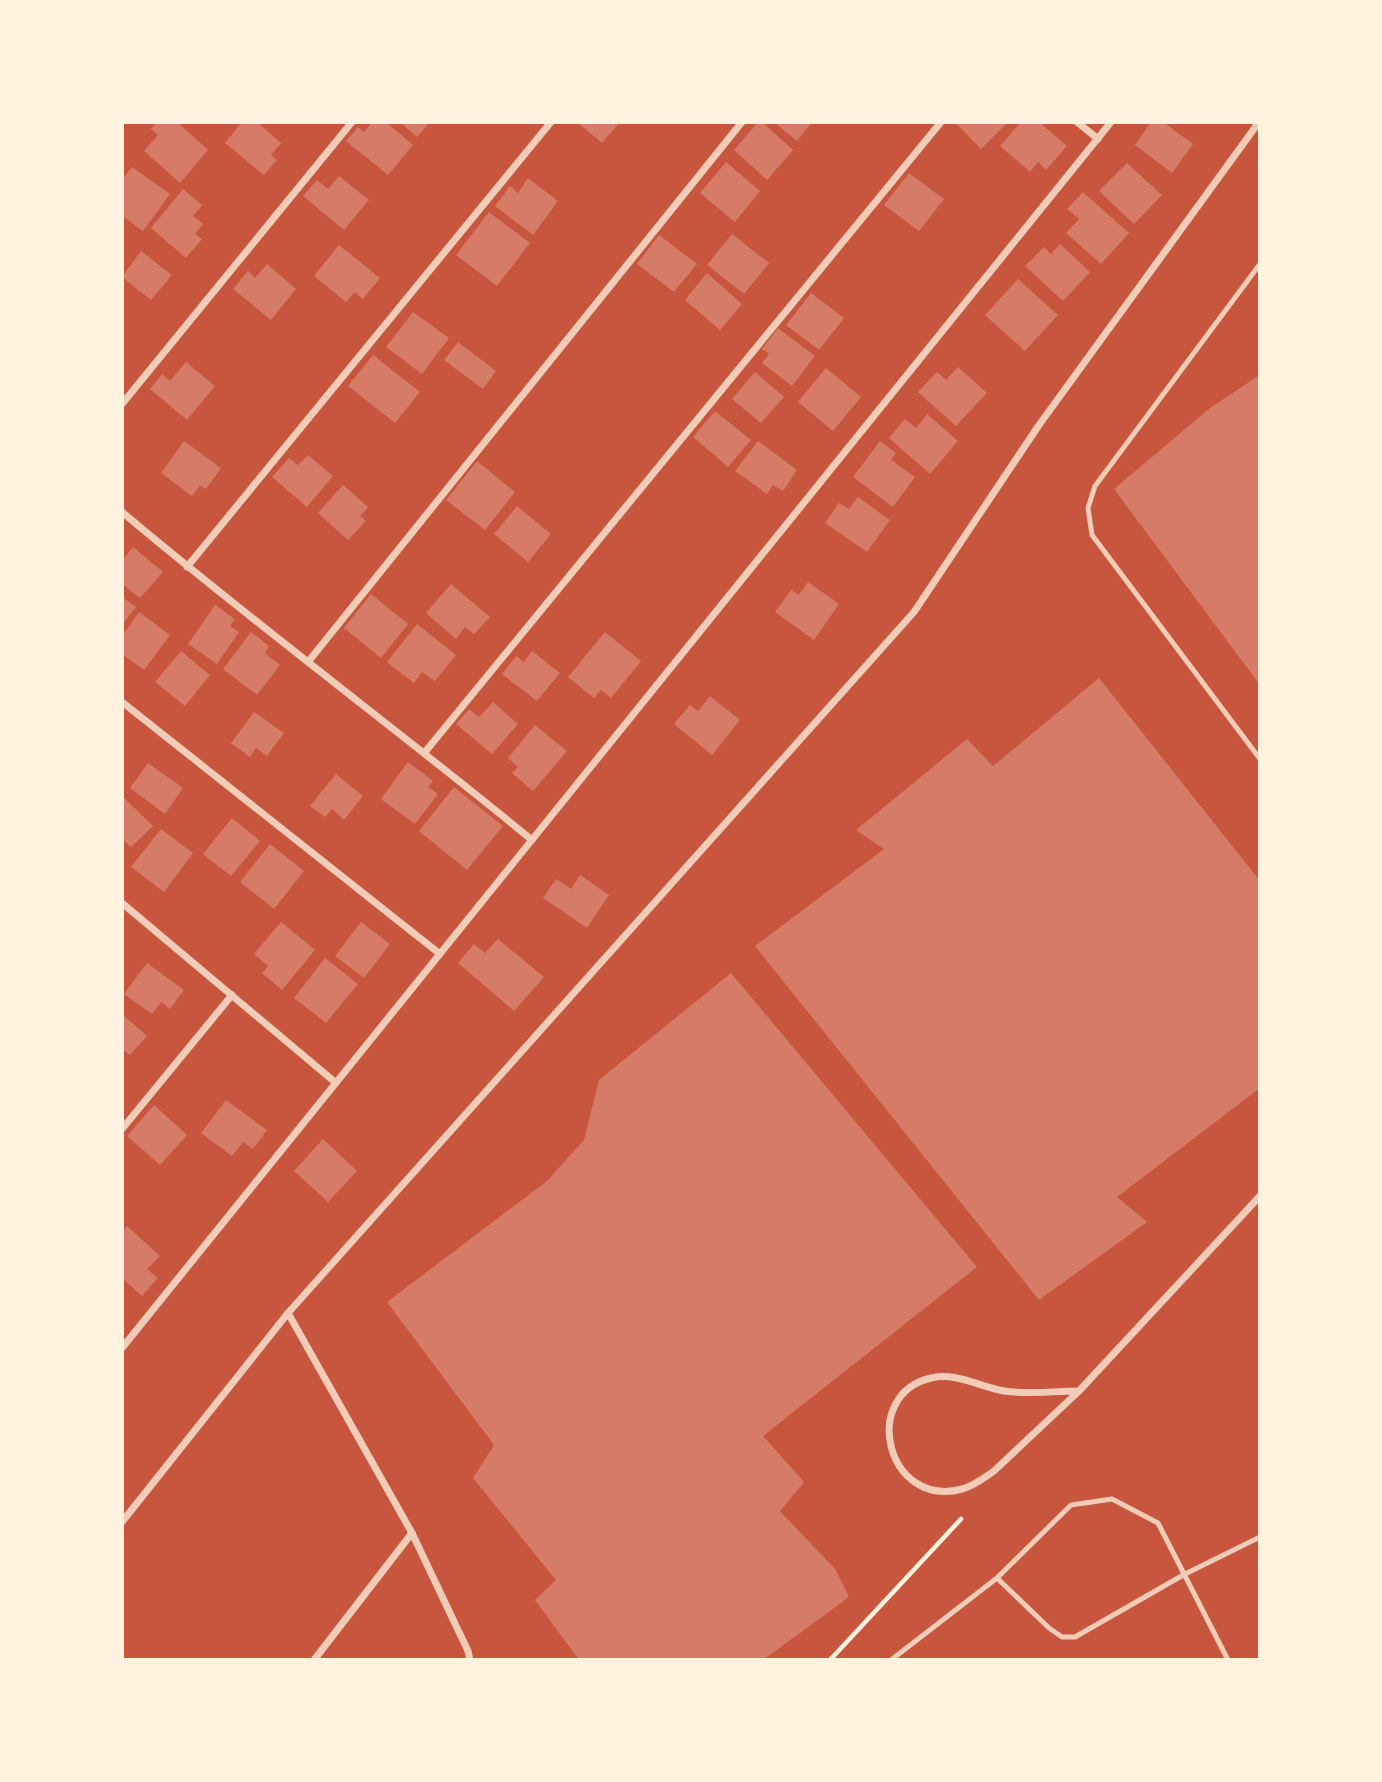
<svg xmlns="http://www.w3.org/2000/svg" width="1382" height="1782" viewBox="0 0 1382 1782" font-family="Karla,sans-serif">
	<style>
		.building { fill: #d67c66 }
		.lines { fill: none; stroke-linecap: round; stroke-linejoin: round }
		.path { stroke: #fff3e0; stroke-width: 4.5 }
		.service { stroke: #f1ccb7; stroke-width: 5 }
		.minor { stroke: #f1ccb7; stroke-width: 7 }
	</style>
	<rect width="100%" height="100%" fill="#c8553d"/>
	<g class="building">
		<path d="M157,122H177L208,150L180,183L144,151L158,135L151,129Z"/>
		<path d="M242,122H257L281,143L271,155L277,160L264,175L225,143Z"/>
		<path d="M372,122H386L413,145L388,175L346,141L358,127L364,132Z"/>
		<path d="M400,122H430L417,137Z"/>
		<path d="M577,122H620L602,143Z"/>
		<path d="M758,122H762L793,150L767,180L734,150Z"/>
		<path d="M774,122H812L797,141Z"/>
		<path d="M955,122H1008L981,149Z"/>
		<path d="M1021,122H1039L1067,146L1046,170L1038,162L1030,172L1000,146Z"/>
		<path d="M1151,122H1163L1193,144L1172,173L1135,145Z"/>
		<path d="M726,162L760,191L735,222L700,193Z"/>
		<path d="M1127,163L1162,195L1134,224L1099,191Z"/>
		<path d="M132,167L170,194L143,231L122,216V180Z"/>
		<path d="M909,173L944,199L919,231L884,205Z"/>
		<path d="M339,176L369,200L344,230L303,196L317,180L328,189Z"/>
		<path d="M528,178L558,201L533,235L495,206L510,186L518,193Z"/>
		<path d="M183,189L202,205L193,216L203,224L195,234L202,239L186,258L151,228Z"/>
		<path d="M1083,192L1129,233L1101,264L1066,233L1079,219L1067,209Z"/>
		<path d="M489,212L530,243L497,286L456,255Z"/>
		<path d="M732,234L769,263L744,294L707,265Z"/>
		<path d="M659,235L697,264L674,292L637,264Z"/>
		<path d="M1060,244L1090,272L1063,301L1025,266L1044,247L1051,254Z"/>
		<path d="M339,245L380,278L363,299L355,292L346,302L314,276Z"/>
		<path d="M141,251L172,275L151,300L122,277Z"/>
		<path d="M267,264L296,289L271,320L233,289L248,271L255,278Z"/>
		<path d="M707,273L742,304L720,330L685,300Z"/>
		<path d="M1018,279L1058,315L1025,351L985,315Z"/>
		<path d="M811,293L844,318L819,350L786,325Z"/>
		<path d="M413,312L449,338L422,374L386,347Z"/>
		<path d="M778,328L815,356L792,386L762,363L769,354L762,349Z"/>
		<path d="M458,342L496,371L483,389L444,360Z"/>
		<path d="M373,355L420,392L395,423L348,386Z"/>
		<path d="M186,362L215,386L187,420L150,389L162,374L170,381Z"/>
		<path d="M958,367L987,393L956,426L918,392L937,372L946,380Z"/>
		<path d="M826,368L861,397L833,431L798,402Z"/>
		<path d="M755,372L784,397L761,423L732,399Z"/>
		<path d="M1260,375V685L1114,489L1210,408Z"/>
		<path d="M715,411L751,440L728,467L693,437Z"/>
		<path d="M927,414L958,441L930,474L889,438L905,419L916,428Z"/>
		<path d="M184,441L221,468L206,489L200,486L192,496L161,473Z"/>
		<path d="M758,441L797,470L783,491L773,485L767,494L735,471Z"/>
		<path d="M880,441L896,453L891,460L915,477L893,507L853,477Z"/>
		<path d="M308,455L333,476L307,507L272,477L289,458L298,465Z"/>
		<path d="M477,461L515,492L485,530L446,500Z"/>
		<path d="M343,485L368,507L360,516L366,521L348,540L318,513Z"/>
		<path d="M858,497L890,520L867,552L825,523L839,503L849,509Z"/>
		<path d="M517,506L551,534L528,562L494,534Z"/>
		<path d="M133,547L163,572L140,598L122,584V561Z"/>
		<path d="M808,582L839,604L814,640L775,612L791,590L799,595Z"/>
		<path d="M451,584L490,617L474,634L465,627L456,639L426,613Z"/>
		<path d="M371,594L408,624L381,658L344,628Z"/>
		<path d="M122,597L136,607L122,625Z"/>
		<path d="M215,605L235,619L230,626L239,632L217,664L188,644Z"/>
		<path d="M139,612L170,635L144,670L122,654V636Z"/>
		<path d="M417,624L456,655L435,681L422,672L414,683L387,662Z"/>
		<path d="M251,632L269,646L265,653L280,665L257,695L223,669Z"/>
		<path d="M605,632L641,661L611,698L601,690L594,698L568,677Z"/>
		<path d="M181,651L210,675L185,706L155,682Z"/>
		<path d="M532,651L560,673L537,701L502,674L516,656L524,662Z"/>
		<path d="M1099,678L1260,881V1088L1117,1197L1147,1222L1039,1300L755,946L884,849L856,830L967,739L993,766Z"/>
		<path d="M710,696L740,720L712,755L674,724L690,705L698,711Z"/>
		<path d="M493,702L518,724L492,754L456,724L469,709L479,717Z"/>
		<path d="M254,712L284,733L267,756L256,748L250,757L231,743Z"/>
		<path d="M535,725L567,751L533,791L512,773L518,767L508,758Z"/>
		<path d="M408,762L433,781L428,787L438,794L415,824L381,799Z"/>
		<path d="M148,763L183,788L165,814L130,788Z"/>
		<path d="M336,774L363,796L344,820L332,809L325,817L310,806Z"/>
		<path d="M454,787L503,826L467,870L419,831Z"/>
		<path d="M124,798L153,826L131,847L122,839Z"/>
		<path d="M232,818L260,841L231,876L203,854Z"/>
		<path d="M161,829L193,853L164,892L131,867Z"/>
		<path d="M270,844L304,871L274,909L240,882Z"/>
		<path d="M580,875L609,895L587,928L543,898L556,879L571,889Z"/>
		<path d="M281,922L315,950L282,990L262,973L268,966L254,954Z"/>
		<path d="M361,922L390,944L364,978L335,956Z"/>
		<path d="M498,939L544,977L514,1011L458,963L474,944L485,953Z"/>
		<path d="M325,958L358,984L326,1023L294,998Z"/>
		<path d="M147,963L184,990L170,1009L161,1002L152,1014L124,994Z"/>
		<path d="M731,973L977,1267L763,1436L804,1482L780,1511L835,1569L849,1597L763,1660H579L535,1600L556,1580L473,1478L494,1445L387,1302L547,1181L584,1140L599,1080Z"/>
		<path d="M122,1014L147,1036L130,1055L122,1049Z"/>
		<path d="M226,1100L267,1130L253,1149L243,1142L232,1156L201,1133Z"/>
		<path d="M154,1105L187,1135L160,1165L127,1136Z"/>
		<path d="M323,1139L357,1171L328,1202L294,1171Z"/>
		<path d="M127,1226L160,1256L147,1269L158,1278L142,1296L122,1278V1231Z"/>
	</g>
	<g class="lines">
		<path class="path" d="M830,1660L961,1519"/>
		<g class="service">
			<path d="M1260,264L1095,486L1088,508L1092,535L1260,759"/>
			<path d="M997,1578L1049,1628L1062,1637H1075L1185,1574L1260,1537"/>
			<path d="M891,1660L997,1578L1071,1505L1112,1499L1158,1523L1228,1660"/>
		</g>
		<g class="minor">
			<path d="M1077,122L1098,139"/>
			<path d="M122,404L352,122"/>
			<path d="M122,512C256,625 397,729 532,840"/>
			<path d="M187,567L551,122"/>
			<path d="M308,662L742,122"/>
			<path d="M122,702L440,954"/>
			<path d="M425,752L941,122"/>
			<path d="M122,903L336,1083"/>
			<path d="M122,1129L232,995"/>
			<path d="M288,1313L412,1533L468,1651L470,1660"/>
			<path d="M122,1348L1111,122"/>
			<path d="M1079,1391C1055,1391 1028,1395 1004,1391C979,1387 958,1372 931,1378C859,1395 887,1509 962,1489C974,1486 984,1478 994,1471L1079,1391L1260,1196"/>
			<path d="M122,1522L288,1313L914,612L1039,425L1259,122"/>
			<path d="M314,1660L412,1533"/>
		</g>
	</g>
	<rect width="1382" height="1782" fill="none" stroke="#fff3e0" stroke-width="248"/>
</svg>
